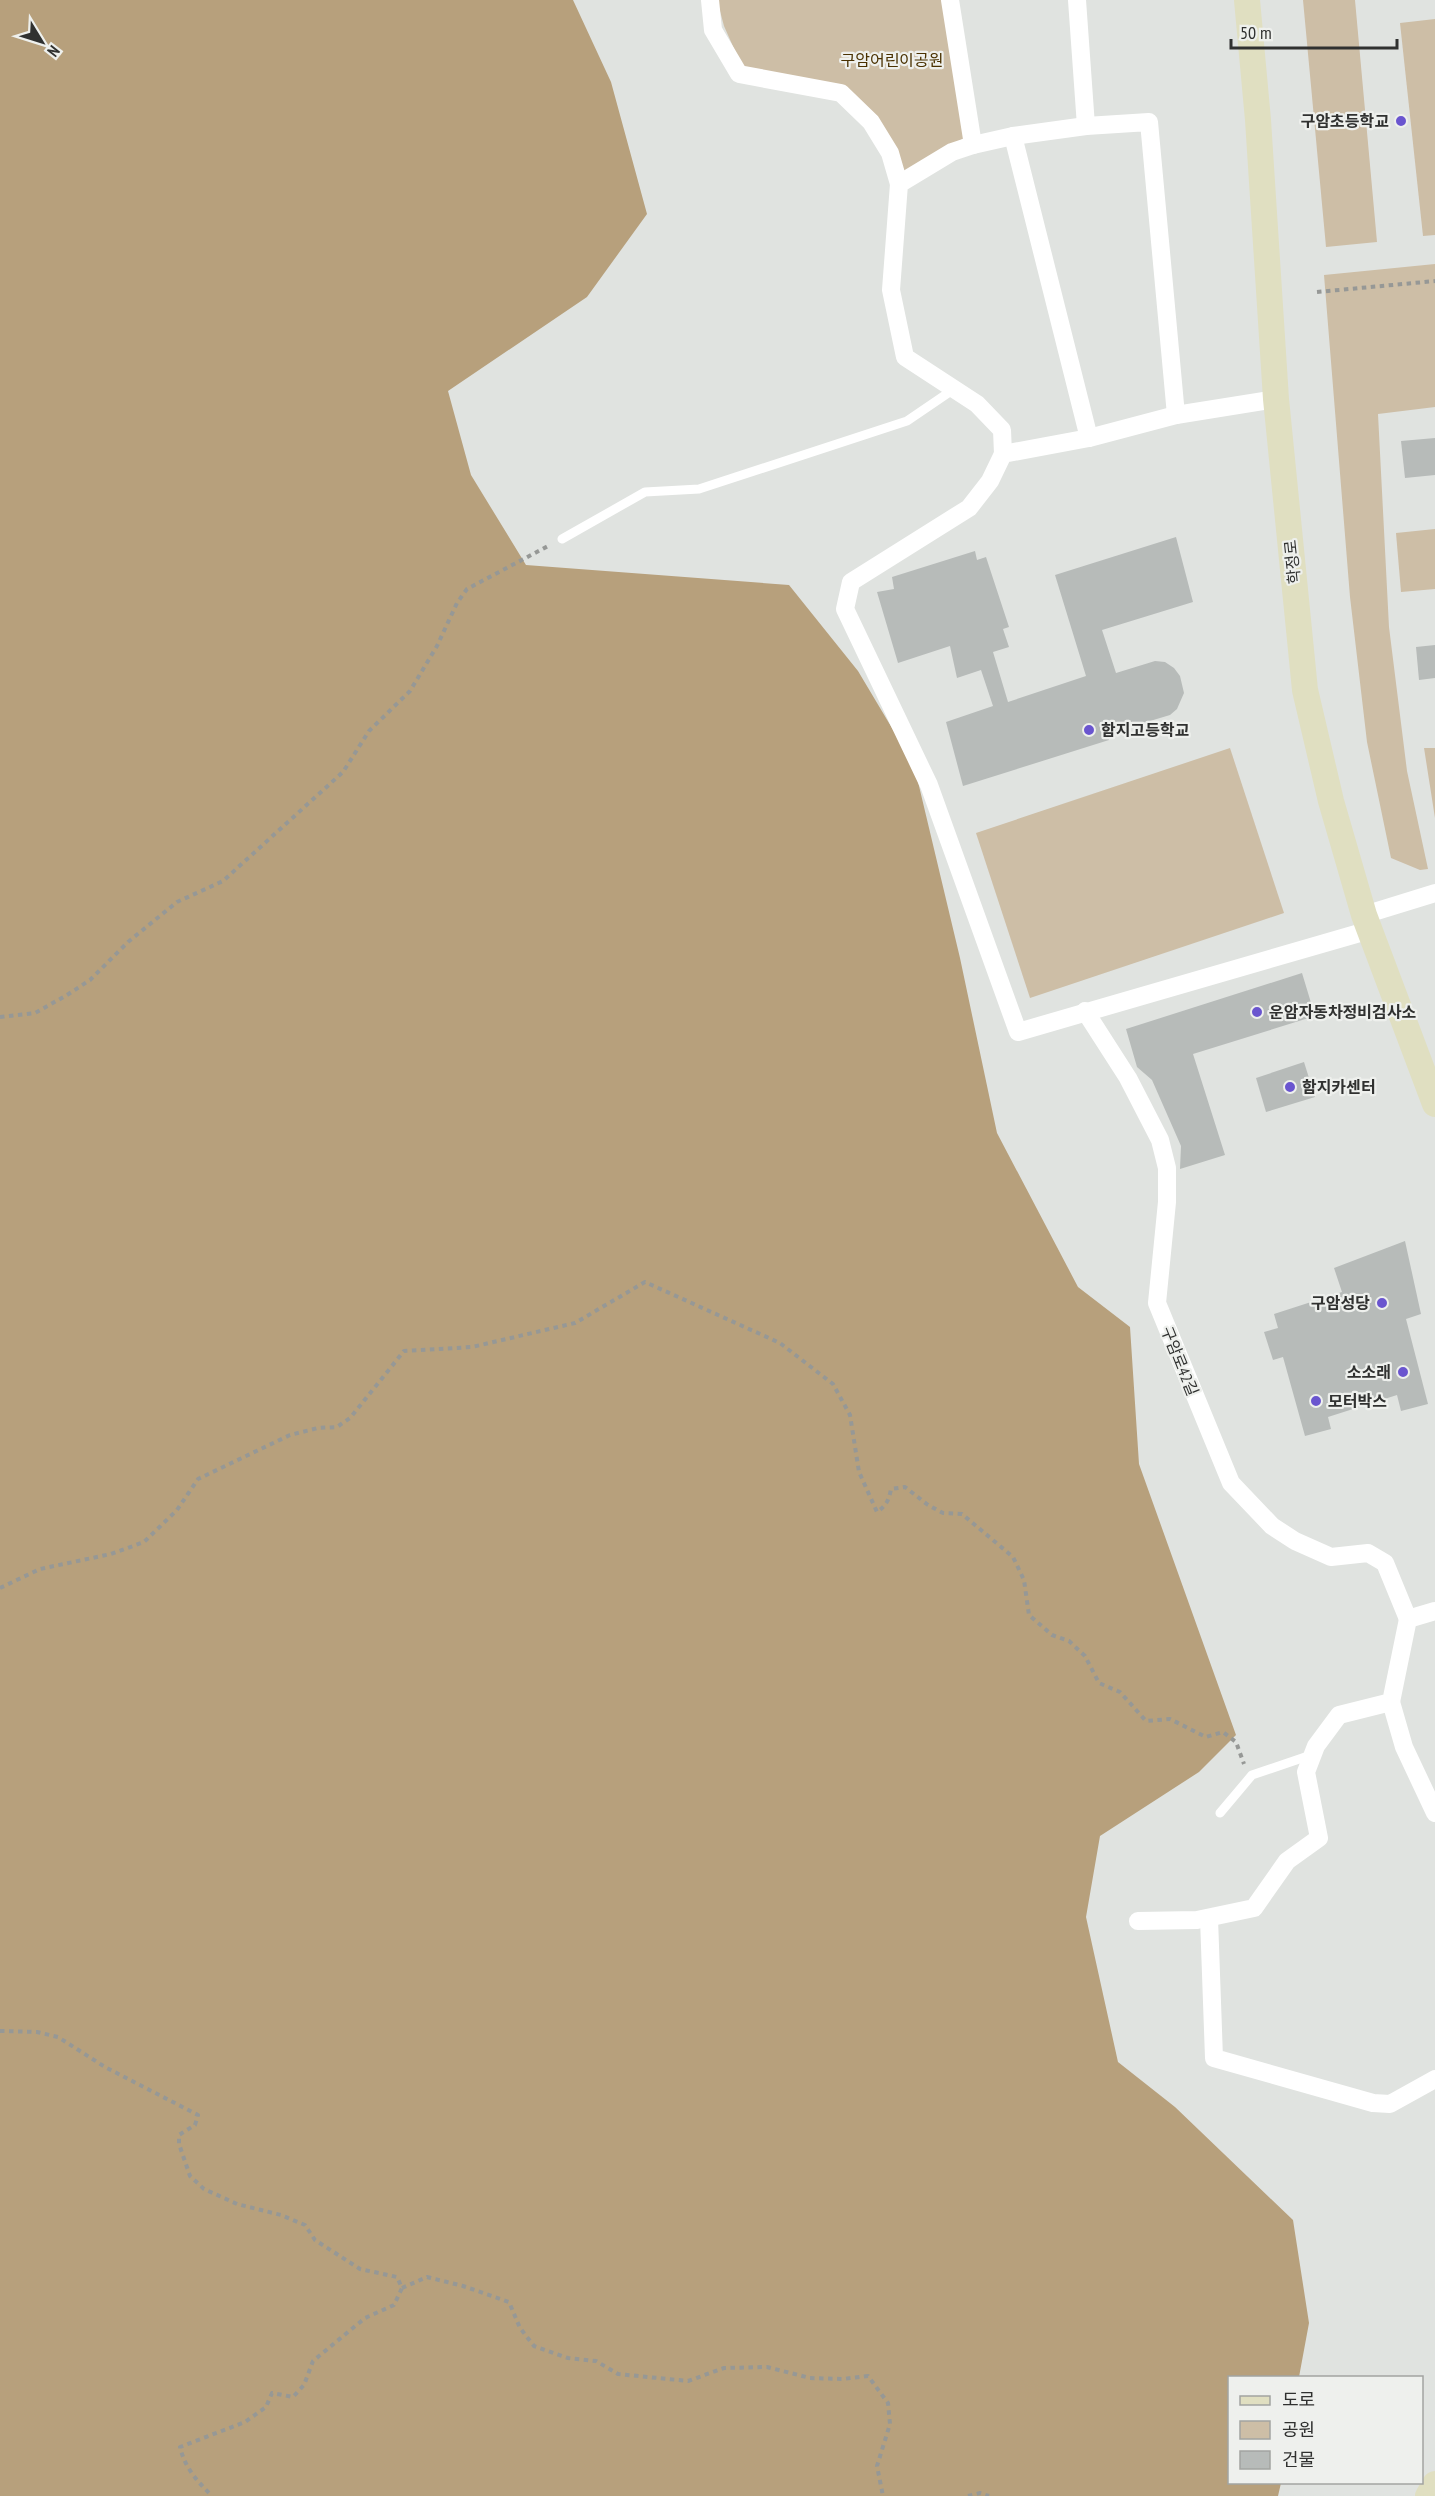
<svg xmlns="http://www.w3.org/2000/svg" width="1435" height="2496" viewBox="0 0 1435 2496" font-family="'PT Sans Narrow','Noto Sans KR',sans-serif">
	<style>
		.green { fill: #cdbea6 }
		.forest { fill: #b7a07c }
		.building { fill: #b7bbb9 }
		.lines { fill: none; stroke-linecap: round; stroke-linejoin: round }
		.path { stroke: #969896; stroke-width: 4; stroke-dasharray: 4.5 4.5; stroke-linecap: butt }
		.service { stroke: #fff; stroke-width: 9 }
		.minor { stroke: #fff; stroke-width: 18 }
		.secondary { stroke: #e0dfc1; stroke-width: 26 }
		.poi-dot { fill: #6a55cf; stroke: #eef0ed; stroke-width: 2 }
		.labels { text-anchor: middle; stroke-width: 4.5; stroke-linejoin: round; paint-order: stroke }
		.park-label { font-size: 16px; fill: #4a3101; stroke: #eef0ed }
		.poi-label { font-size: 16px; font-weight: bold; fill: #303130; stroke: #eef0ed; text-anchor: start }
		.street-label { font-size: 16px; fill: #303130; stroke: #eef0ed }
	</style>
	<rect width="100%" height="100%" fill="#e0e3e0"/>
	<g class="green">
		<path d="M717,0H943L964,138L900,176L841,93L743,69L724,26Z"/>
		<path d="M1303,0H1355L1377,242L1326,247Z"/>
		<path d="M1435,19V235L1423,236L1400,23Z"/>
		<path d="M1435,264V407L1378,414L1389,627L1407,771L1428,869L1420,870L1391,858L1367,742L1350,597L1324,275Z"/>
		<path d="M1435,529V589L1401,592L1396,533Z"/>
		<path d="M1230,748L1284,913L1030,998L976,833Z"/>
		<path d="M1424,748H1435V818Z"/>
	</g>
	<path class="forest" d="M0,0H573L611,82L647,214L587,297L448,391L471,475L526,565L789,585L858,671L914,765L960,958L997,1133L1078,1287L1130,1327L1139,1464L1236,1735L1199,1772L1100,1836L1086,1917L1118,2062L1175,2107L1293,2220L1309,2323L1299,2377L1230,2378V2482L1281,2483L1278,2496H0Z"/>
	<g class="building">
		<path d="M1435,438V475L1405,478L1401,441Z"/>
		<path d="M1176,537L1193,602L1102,630L1116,673L1155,661L1165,662L1174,668L1180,676L1184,693L1177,709L1170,715L1120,730L1121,732L1108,736L1109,740L963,786L946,722L993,706L981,670L957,678L950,646L898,663L877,592L894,589L892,577L975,551L977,560L986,557L1009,627L1003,629L1009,647L993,652L1008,702L1086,676L1055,575Z"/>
		<path d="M1435,645V678L1419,680L1416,647Z"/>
		<path d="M1302,973L1315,1016L1193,1054L1225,1155L1180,1169L1181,1146L1152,1080L1137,1067L1126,1029Z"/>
		<path d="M1304,1062L1315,1097L1266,1112L1256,1078Z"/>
		<path d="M1405,1241L1421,1314L1406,1319L1428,1404L1401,1411L1397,1395L1328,1417L1331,1429L1305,1436L1283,1357L1273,1360L1264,1332L1278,1328L1274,1314L1342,1292L1334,1268Z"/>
	</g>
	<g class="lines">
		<g class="path">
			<path d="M1317,292L1435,281"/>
			<path d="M0,1017L35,1013L67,995L90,980L128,942L177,902L223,881L343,772L369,731L410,691L437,646L457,603L467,589L550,545"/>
			<path d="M0,1588L40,1569L111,1554L144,1542L177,1510L198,1479L290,1435L318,1428L337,1427L350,1418L404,1351L472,1347L575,1323L645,1282L780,1343L833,1384L850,1415L859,1472L877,1512C886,1506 889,1500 891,1489L905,1487L928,1505L943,1513L962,1514L1013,1557L1024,1580L1029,1615L1052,1635L1069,1641L1085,1656L1099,1683L1120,1692L1146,1721L1170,1719L1206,1737L1223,1732L1236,1742L1244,1764"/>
			<path d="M0,2031L37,2032L58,2037L105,2067L198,2115L195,2125L179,2135V2144L190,2176L204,2189L237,2204L281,2215L305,2225L315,2240L360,2269L397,2277L402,2288L394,2305L365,2318L313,2361L304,2385L293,2397L272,2393L266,2407L245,2422L180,2447C185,2468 197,2481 212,2496"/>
			<path d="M402,2288L427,2277L463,2286L509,2302L520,2328L534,2346L568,2358L596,2361L618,2374L688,2381L724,2368L767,2367L810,2378L843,2379L868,2376L888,2403L890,2424L877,2466L883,2496"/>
			<path d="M968,2496L980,2493L989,2496"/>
		</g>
		<g class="service">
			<path d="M562,539L645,492L699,489L907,421L954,389"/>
			<path d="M1220,1813L1252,1775L1311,1755"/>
		</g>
		<g class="minor">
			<path d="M710,0L713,30L739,74L841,93L871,122L890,153L899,184"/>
			<path d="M950,0L973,145"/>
			<path d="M1077,0L1086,126"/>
			<path d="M1276,399L1176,415L1089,438L1003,454L990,481L969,508L851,582L845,609L929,785L1018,1032L1370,930"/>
			<path d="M1089,438L1013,136L1086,126L1149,122L1176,415"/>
			<path d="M1003,454L1002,430L977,404L905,357L891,290L899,184L952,152L973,145L1013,136"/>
			<path d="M1364,915L1435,893"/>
			<path d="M1085,1011L1128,1078L1160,1140L1167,1168V1202L1157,1303L1231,1483L1272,1526L1295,1541L1331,1557L1368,1553L1385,1563L1408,1619"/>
			<path d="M1391,1702L1404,1747L1435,1813"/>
			<path d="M1209,1918L1214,2058L1373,2103L1390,2104L1435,2079"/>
			<path d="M1138,1921L1197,1920L1254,1908L1287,1861L1319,1838L1306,1772L1316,1746L1339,1715L1391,1702L1408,1619L1435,1611"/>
		</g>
		<g class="secondary">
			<path d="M1247,0L1258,120L1276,399L1305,690L1331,801L1364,915L1435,1104"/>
			<path d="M1428,2496L1435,2484"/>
		</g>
	</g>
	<g class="poi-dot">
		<circle cx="1401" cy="121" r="6"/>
		<circle cx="1089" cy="730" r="6"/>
		<circle cx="1257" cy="1012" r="6"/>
		<circle cx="1290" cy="1087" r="6"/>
		<circle cx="1382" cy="1303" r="6"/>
		<circle cx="1403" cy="1372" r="6"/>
		<circle cx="1316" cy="1401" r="6"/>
	</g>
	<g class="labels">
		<g class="park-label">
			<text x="892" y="66">구암어린이공원</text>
		</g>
		<g class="poi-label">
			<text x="1389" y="127" text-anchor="end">구암초등학교</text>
			<text x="1101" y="736">함지고등학교</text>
			<text x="1269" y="1018">운암자동차정비검사소</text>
			<text x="1302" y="1093">함지카센터</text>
			<text x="1370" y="1309" text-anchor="end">구암성당</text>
			<text x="1391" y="1378" text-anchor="end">소소래</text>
			<text x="1328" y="1407">모터박스</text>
		</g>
		<g class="street-label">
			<text transform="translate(1292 562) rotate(-96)" y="6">학정로</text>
			<text transform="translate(1180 1361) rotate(68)" y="6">구암로42길</text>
		</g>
	</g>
	<rect x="1228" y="2376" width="195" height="108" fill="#eef0ed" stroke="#a2a4a1" stroke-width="1.5"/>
	<rect x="1240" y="2396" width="30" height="9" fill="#e0dfc1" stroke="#a2a4a1" stroke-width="1.5"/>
	<text x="1282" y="2406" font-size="18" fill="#303130">도로</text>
	<rect x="1240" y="2421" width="30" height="18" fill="#cdbea6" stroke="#a2a4a1" stroke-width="1.5"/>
	<text x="1282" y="2436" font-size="18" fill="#303130">공원</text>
	<rect x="1240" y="2451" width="30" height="18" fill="#b7bbb9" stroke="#a2a4a1" stroke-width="1.5"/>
	<text x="1282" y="2466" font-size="18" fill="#303130">건물</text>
	<g transform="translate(42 42) rotate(128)" stroke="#eef0ed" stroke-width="4.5" paint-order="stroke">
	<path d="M0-4.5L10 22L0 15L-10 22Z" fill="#303130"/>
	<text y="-9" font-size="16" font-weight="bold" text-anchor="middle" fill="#303130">N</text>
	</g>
	<path d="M1231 39v9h166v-9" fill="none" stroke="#303130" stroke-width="3"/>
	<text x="1240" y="39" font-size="18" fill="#303130" stroke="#eef0ed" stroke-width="4.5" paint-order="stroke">50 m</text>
</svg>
